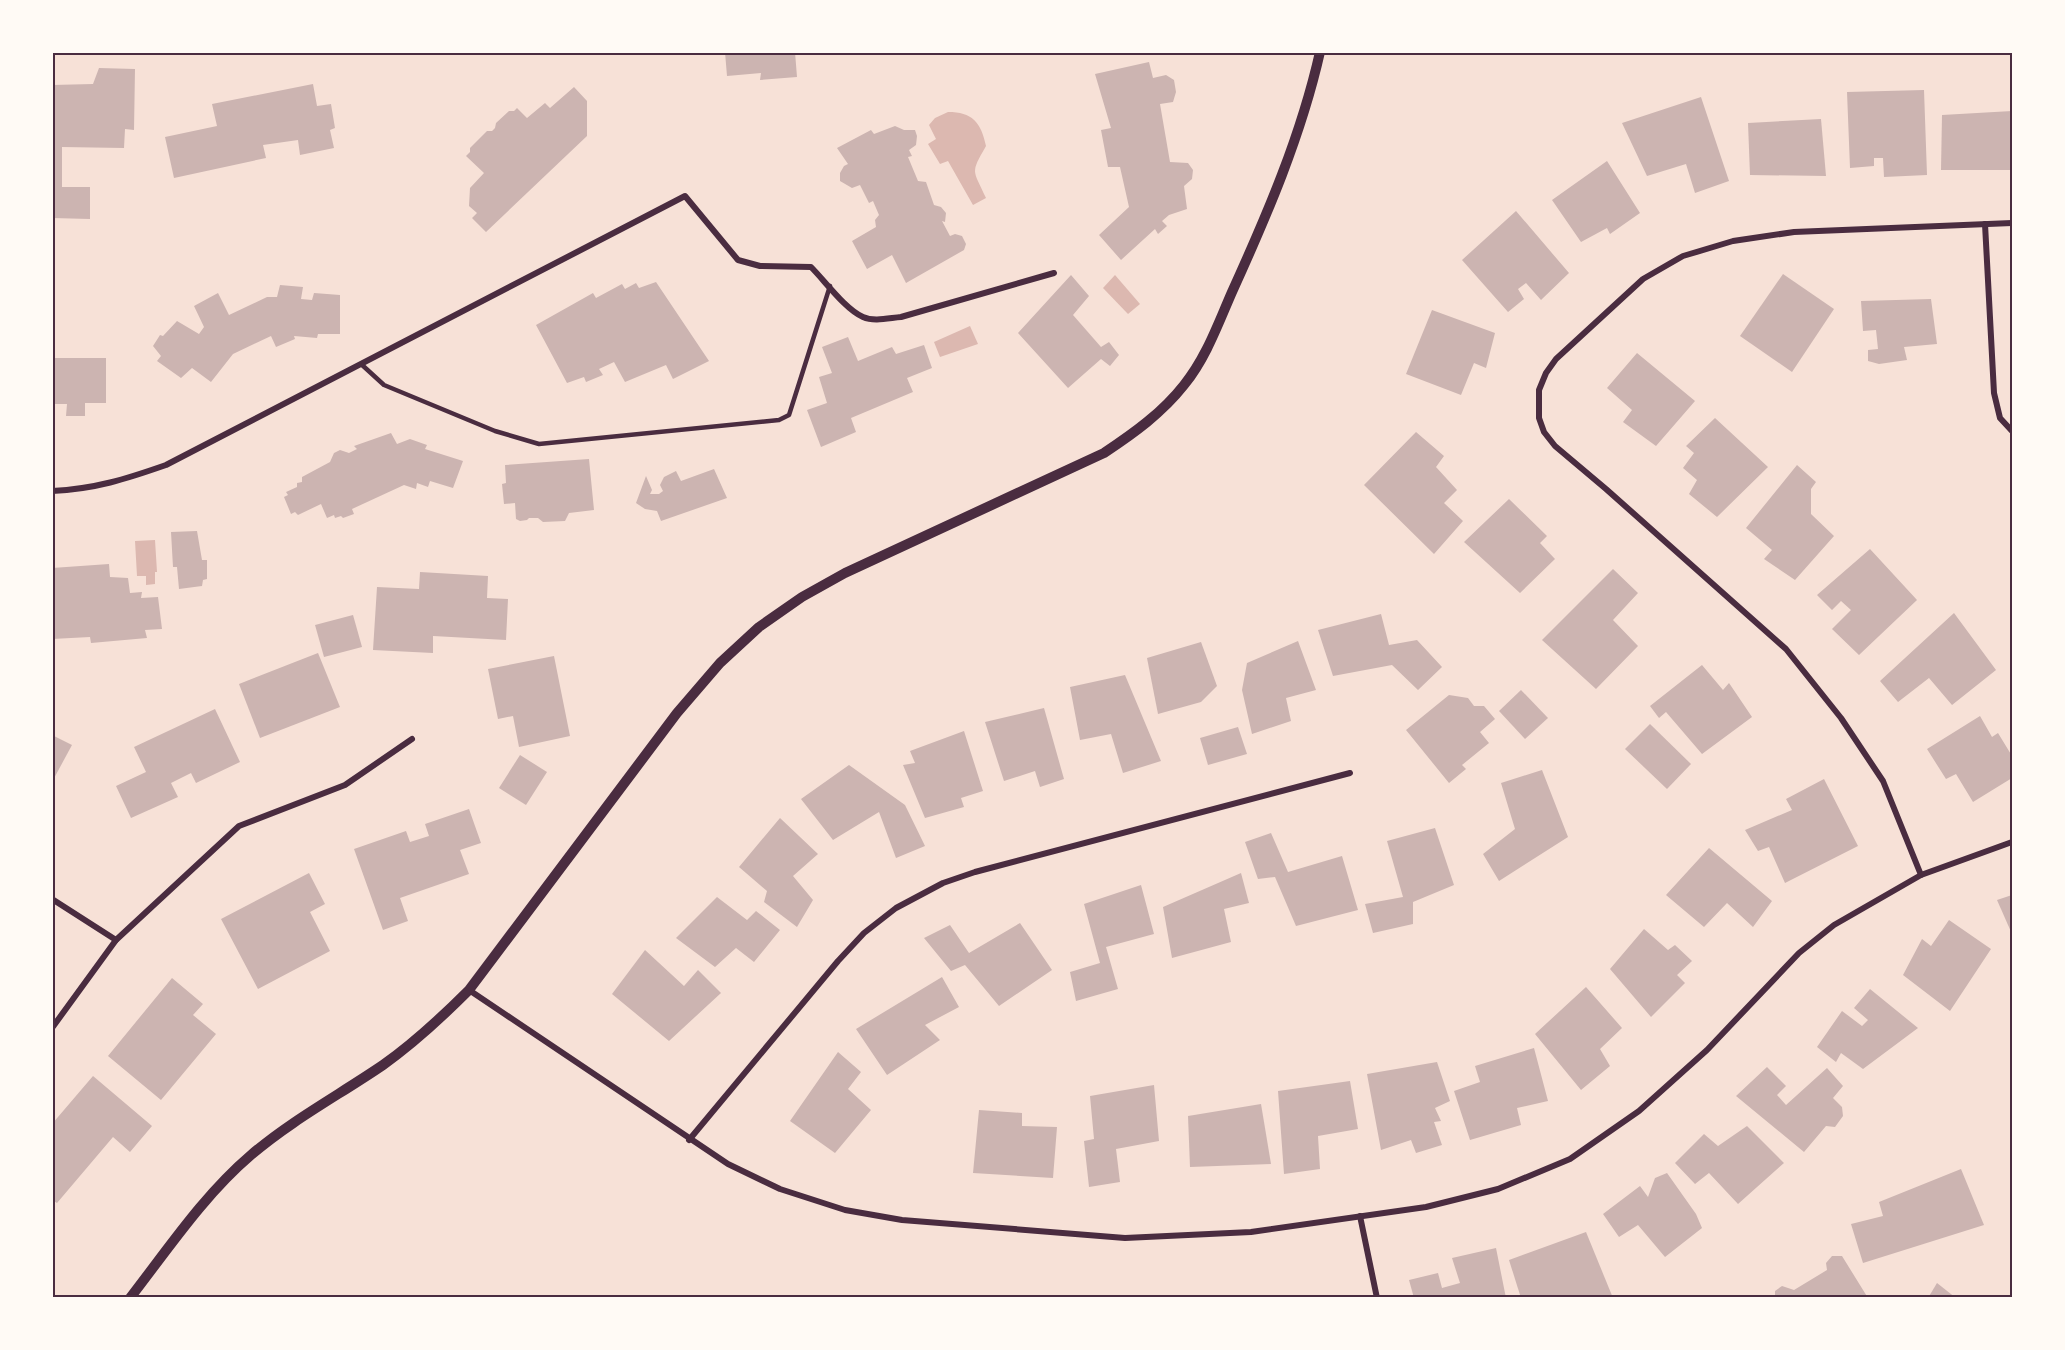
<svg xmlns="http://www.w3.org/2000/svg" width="2065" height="1350" viewBox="0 0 2065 1350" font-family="'DejaVu Sans',sans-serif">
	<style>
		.water { fill: #dcb8b0 }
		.building { fill: #ccb4b1 }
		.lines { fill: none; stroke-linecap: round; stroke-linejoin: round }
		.service { stroke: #4a2c40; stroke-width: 4.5 }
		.minor { stroke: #4a2c40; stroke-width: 6 }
		.tertiary { stroke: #4a2c40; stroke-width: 10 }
		.neatline { fill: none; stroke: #4a2c40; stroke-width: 2 }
	</style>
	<rect width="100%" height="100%" fill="#f7e1d7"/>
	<g class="water">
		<path d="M948,112C972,112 981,122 986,146C970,174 973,169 986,198L973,205L948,161L940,164L928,144L936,139L929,125L935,118Z"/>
		<path d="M1115,275L1140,304L1128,314L1103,288Z"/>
		<path d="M970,326L978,344L940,357L934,342Z"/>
		<path d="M155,540L157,572H155V584L146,585V576H137L135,541Z"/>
	</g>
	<g class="building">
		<path d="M725,52H795L797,77L760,80L761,73L727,76Z"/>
		<path d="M1149,62L1153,78L1166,75L1174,80L1176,92L1173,102L1160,104L1170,162L1188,163L1193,170L1192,179L1184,186L1187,209L1169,215L1162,221L1167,226L1158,234L1155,229L1121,260L1099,235L1129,207L1120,167H1108L1101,130L1111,128L1095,74Z"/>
		<path d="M99,68L135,69L134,130L125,129L124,148L62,147V187H90V219L52,218V85L93,84Z"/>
		<path d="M313,84L317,106L331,104L335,128L330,130L334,148L300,155L298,140L263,145L266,158L174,178L165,137L217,126L212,104Z"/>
		<path d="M574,87L587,101V136L486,232L472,218L477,213L469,206L470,188L484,173L466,156L470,152V148L487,131H492L495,128L496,123L509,111H514L517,108L527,118L545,103L550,108Z"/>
		<path d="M1924,90L1927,175L1884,177L1883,158H1874V166L1850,168L1847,92Z"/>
		<path d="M1701,97L1729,181L1695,193L1686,164L1647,176L1622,123Z"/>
		<path d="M2012,111V170H1941L1942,115Z"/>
		<path d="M1821,119L1826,176L1750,175L1748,123Z"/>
		<path d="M895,126L904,130H915L917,136L916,145L909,150L912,156L908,157L918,181L926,182L934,205L941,207L946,213L945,222L942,221L950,236L955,234L962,236L966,244L964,250L906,283L892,255L867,269L852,241L876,227L875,220L879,215L873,201L869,203L860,185L852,188L840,181V173L844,166L848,164L837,148L871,130L874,134Z"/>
		<path d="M1607,161L1640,213L1610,234L1607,228L1581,242L1552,200Z"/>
		<path d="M1516,211L1569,273L1541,300L1526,283L1518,289L1524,299L1508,312L1462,260Z"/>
		<path d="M1783,274L1834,309L1792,372L1740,336Z"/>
		<path d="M1071,275L1089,296L1073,315L1101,347L1109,342L1119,355L1110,366L1101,359L1068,388L1018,333Z"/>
		<path d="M656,282L709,361L673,379L666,365L625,382L614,362L599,369L603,375L586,382L584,377L567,383L536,325L593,293L596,298L622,284L625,289L636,283L639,288Z"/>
		<path d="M280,285L303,287L301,299L312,300L314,293L340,295V334H318L317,338L294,336L295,339L276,347L271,336L233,354L211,382L192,368L181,378L157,361L161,356L153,346L160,335L163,336L177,321L199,334L204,327L194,306L218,293L229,315L267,297H277Z"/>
		<path d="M1931,299L1937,344L1904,347L1907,360L1879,364L1868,361V350L1878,349L1876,330L1863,331L1861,301Z"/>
		<path d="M1432,310L1495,333L1486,368L1474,363L1461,395L1406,374Z"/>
		<path d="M848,337L858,361L892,347L896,354L924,345L932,368L907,378L913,392L851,418L856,432L821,447L807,410L827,403L819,377L832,373L822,347Z"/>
		<path d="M1637,353L1695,401L1656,446L1623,422L1632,410L1607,388Z"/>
		<path d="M52,358H106V403H85V416H66L67,404H52Z"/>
		<path d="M1715,418L1768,467L1717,517L1689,494L1697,480L1683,468L1694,453L1686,446Z"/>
		<path d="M1416,432L1444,456L1436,467L1457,490L1444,503L1463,521L1434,554L1364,485Z"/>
		<path d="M391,433L397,444L410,439L427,445L425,449L463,461L453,488L430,481L428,487L417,483L416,489L404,485L352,509L354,514L343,518L341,516L335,518L334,515L327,518L321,504L298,515L295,512L291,514L284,497L288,495L286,492L297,487V483L302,482V477L330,462L334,453L340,450L349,453L357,449L354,446Z"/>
		<path d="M589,459L594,510L569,513L565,521L543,522L538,518H529L527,520L520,521L516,519L515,503L504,504L502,484L506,483L505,465Z"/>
		<path d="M1797,465L1816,482L1811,489V514L1834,536L1795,580L1764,559L1772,550L1746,528Z"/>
		<path d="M714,469L727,498L661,521L657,511L645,509L636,503L646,476L652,490L650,494H659L663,491L660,485L664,477L676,471L681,481Z"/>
		<path d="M1509,499L1547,536L1540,543L1555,559L1520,593L1464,542Z"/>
		<path d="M197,531L202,560H207V579L203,580L202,586L179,589L177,567H173L171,532Z"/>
		<path d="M1870,549L1917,600L1859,655L1832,629L1851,610L1841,601L1832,610L1817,595Z"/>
		<path d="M109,564L110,577L128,578L130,593L142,592L141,598L158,597L162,629L145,630L147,638L91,643L90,637L52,639V568Z"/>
		<path d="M1613,569L1638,593L1613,620L1638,646L1596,689L1542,640Z"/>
		<path d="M420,572L488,576L487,598L508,599L506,640L433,636V653L373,650L377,587L419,589Z"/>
		<path d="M1954,613L1996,670L1952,705L1929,678L1898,702L1880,681Z"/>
		<path d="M1381,614L1389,645L1417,640L1442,667L1418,690L1392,665L1333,676L1318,630Z"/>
		<path d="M353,615L362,647L324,657L315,625Z"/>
		<path d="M1298,641L1316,690L1286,698L1291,721L1252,734L1242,690L1247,663Z"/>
		<path d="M1201,642L1217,686L1201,702L1158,714L1147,658Z"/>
		<path d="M318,653L340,707L260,738L239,684Z"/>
		<path d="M554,656L570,736L519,747L513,716L498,719L488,669Z"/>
		<path d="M1702,665L1723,690L1729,683L1752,717L1702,754L1666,712L1659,718L1650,706Z"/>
		<path d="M1125,675L1161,761L1123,773L1111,734L1080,740L1070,687Z"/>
		<path d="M1521,690L1548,718L1525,739L1499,711Z"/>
		<path d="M1449,695L1468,698L1474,706H1484L1495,719L1480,732L1489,743L1462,765L1466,769L1449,783L1406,730Z"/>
		<path d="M1044,708L1064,779L1040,787L1035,771L1004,781L985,722Z"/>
		<path d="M215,709L240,762L196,783L191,773L171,783L178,797L131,818L116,786L146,772L134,747Z"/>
		<path d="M1980,716L1992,737L1998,733L2012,756V778L1973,802L1956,774L1946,779L1927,749Z"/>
		<path d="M1650,724L1691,764L1667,789L1625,749Z"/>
		<path d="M1238,727L1247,754L1208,765L1200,738Z"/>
		<path d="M964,731L983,791L961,798L964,807L925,818L903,765L915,763L910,751Z"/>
		<path d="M52,735L72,745L52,782Z"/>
		<path d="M520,755L547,772L526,805L499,788Z"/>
		<path d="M849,765L905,805L925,846L896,858L879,812L833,840L801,799Z"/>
		<path d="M1542,770L1568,837L1499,881L1483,854L1515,829L1501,783Z"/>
		<path d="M1824,779L1858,846L1785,883L1769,847L1758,851L1745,830L1792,810L1786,799Z"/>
		<path d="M469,809L481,843L460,850L469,874L400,898L408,921L383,930L354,849L406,831L410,842L429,836L425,824Z"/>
		<path d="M780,818L818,854L793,876L813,900L797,927L764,902L767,891L739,867Z"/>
		<path d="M1435,828L1454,885L1413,902V924L1373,933L1365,904L1403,897L1387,841Z"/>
		<path d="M1271,833L1288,872L1342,856L1358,910L1296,926L1275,877L1258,879L1245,842Z"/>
		<path d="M1709,848L1772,901L1753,927L1727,903L1704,927L1666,895Z"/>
		<path d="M309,873L325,904L310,912L330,951L258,989L221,919Z"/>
		<path d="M1241,873L1249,903L1224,909L1231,942L1172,958L1163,907Z"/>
		<path d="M1141,885L1154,934L1106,947L1118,989L1076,1001L1070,972L1100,963L1084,904Z"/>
		<path d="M2012,895V934L1997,900Z"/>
		<path d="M717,897L747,920L756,911L780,930L754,962L736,948L715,967L676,938Z"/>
		<path d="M1949,920L1991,949L1950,1011L1903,975L1922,939L1931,946Z"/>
		<path d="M1020,923L1052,970L999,1006L965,965L951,971L924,938L950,925L969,953Z"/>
		<path d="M1644,929L1668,950L1675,945L1692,961L1677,975L1685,983L1651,1017L1610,969Z"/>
		<path d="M645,950L684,986L698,970L721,993L669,1041L612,994Z"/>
		<path d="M942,977L959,1007L925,1025L940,1040L887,1075L856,1029Z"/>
		<path d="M172,978L203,1004L193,1015L216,1034L161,1100L108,1056Z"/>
		<path d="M1586,987L1622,1028L1600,1049L1610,1066L1581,1090L1535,1034Z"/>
		<path d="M1870,989L1918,1028L1863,1069L1841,1053L1836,1062L1817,1047L1842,1011L1862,1026L1868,1020L1854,1008Z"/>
		<path d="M1534,1048L1548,1101L1517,1108L1521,1125L1470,1140L1454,1091L1480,1082L1475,1066Z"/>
		<path d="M838,1052L861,1072L848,1089L871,1110L835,1153L790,1121Z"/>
		<path d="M1437,1062L1450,1101L1435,1108L1441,1121L1434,1122L1442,1145L1416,1153L1411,1140L1381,1150L1367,1074Z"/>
		<path d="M1767,1067L1786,1086L1777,1095L1786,1105L1827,1068L1843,1086L1833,1098L1842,1107L1843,1116L1835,1127L1826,1126L1804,1152L1736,1096Z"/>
		<path d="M93,1076L152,1126L130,1152L113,1137L57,1203L52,1200V1124Z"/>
		<path d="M1350,1081L1358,1129L1318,1136L1320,1169L1284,1174L1278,1091Z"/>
		<path d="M1154,1085L1159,1141L1116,1149L1120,1182L1089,1187L1084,1141L1094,1139L1090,1096Z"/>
		<path d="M1261,1104L1271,1164L1190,1167L1188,1116Z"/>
		<path d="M979,1110L1022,1113V1126L1057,1127L1053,1178L973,1173Z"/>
		<path d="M1747,1126L1784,1163L1738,1204L1709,1173L1695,1184L1675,1163L1704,1134L1718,1146Z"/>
		<path d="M1961,1169L1984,1225L1863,1263L1851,1224L1883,1216L1879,1202Z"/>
		<path d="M1667,1173L1696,1214L1702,1228L1665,1257L1638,1225L1619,1237L1603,1214L1640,1186L1648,1197L1655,1178Z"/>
		<path d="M1586,1232L1613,1298H1521L1509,1260Z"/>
		<path d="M1496,1248L1506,1298H1414L1409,1280L1438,1273L1442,1288L1460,1283L1452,1258Z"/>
		<path d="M1832,1256H1842L1868,1298H1775V1291L1782,1286L1794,1290L1827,1270L1826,1263Z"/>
		<path d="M1937,1283L1956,1298H1928Z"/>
	</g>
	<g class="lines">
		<path class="service" d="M361,364L384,385L495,431L539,444L779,420L789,415L830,286"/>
		<g class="minor">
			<path d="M1985,224L1994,393L2000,418L2012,431"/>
			<path d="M52,491C95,489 126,479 166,465L685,196L738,260L760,266L811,267C825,281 845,309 863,317C874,322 889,318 901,317L1054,273"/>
			<path d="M1921,875L1883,781L1841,718L1786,649L1606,489L1555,446L1544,432L1539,418V390L1546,373L1556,359L1643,279L1683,256L1733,241L1794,232L2012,223"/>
			<path d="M52,899L116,940"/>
			<path d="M469,990L728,1164L780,1189L845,1210L902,1220L1125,1238L1251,1232L1426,1207L1498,1189L1570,1159L1639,1111L1707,1050L1799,953L1834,925L1921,875L2012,842"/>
			<path d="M52,1028L116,940L239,826L345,785L412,739"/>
			<path d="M689,1140L838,961L864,933L896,908L943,883L975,872L1350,773"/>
			<path d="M1360,1216L1377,1298"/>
		</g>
		<path class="tertiary" d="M130,1298C168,1249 204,1195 251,1155C292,1120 339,1095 383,1065C414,1043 442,1017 469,990L677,713L720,663L759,627L802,597L845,573L1104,453C1134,433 1162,413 1184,385C1206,358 1218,324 1232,292C1267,215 1301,136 1320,52"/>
	</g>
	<rect width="2065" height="1350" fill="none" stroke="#fffaf5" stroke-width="108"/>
	<rect x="54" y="54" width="1957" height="1242" class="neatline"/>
</svg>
